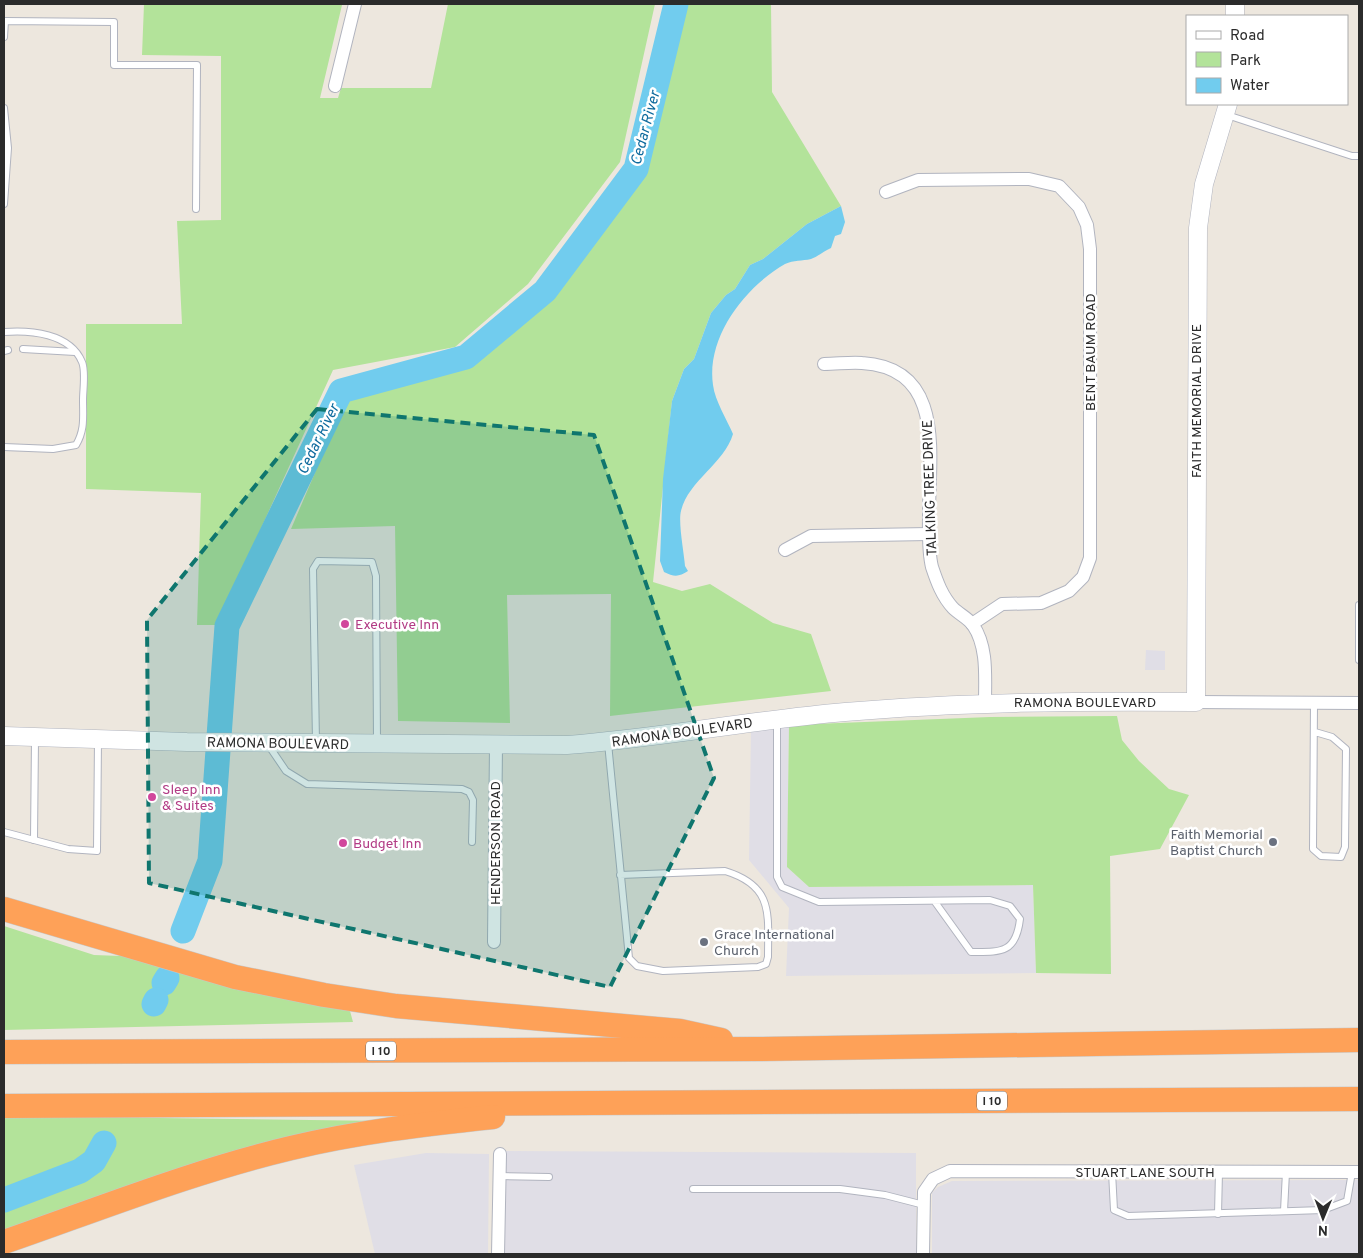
<svg xmlns="http://www.w3.org/2000/svg" width="1363" height="1258" viewBox="0 0 1363 1258" font-family="Overpass,sans-serif">
	<style>
		.industrial { fill: #e0dee6 }
		.green { fill: #b3e39a }
		.water { fill: #71ccee }
		.lines { fill: none; stroke-linecap: round; stroke-linejoin: round }
		.river { stroke: #71ccee; stroke-width: 25 }
		.lane-casing { stroke: #b1b4bf; stroke-width: 8 }
		.street-casing { stroke: #b1b4bf; stroke-width: 14 }
		.secondary-casing { stroke: #b1b4bf; stroke-width: 19 }
		.highway-casing { stroke: #c8c8c8; stroke-width: 25 }
		.lane { stroke: #fff; stroke-width: 6 }
		.street { stroke: #fff; stroke-width: 12 }
		.secondary { stroke: #fff; stroke-width: 18 }
		.highway { stroke: #fea158; stroke-width: 24 }
		.marked { fill: #0f766e; fill-opacity: 0.2; stroke: #0f766e; stroke-width: 4; stroke-dasharray: 10 6; stroke-linejoin: round }
		.hotel-dot { fill: #d1479c; stroke: #fff; stroke-width: 2 }
		.worship-dot { fill: #6b7280; stroke: #fff; stroke-width: 2 }
		.labels { text-anchor: middle; stroke-width: 5; stroke-linejoin: round; paint-order: stroke }
		.shield { fill: #fff; stroke: #6b6b6b; stroke-width: 1 }
		.shield-label { font-size: 12px; font-weight: bold; fill: #2b2b2b }
		.street-label { font-size: 14px; fill: #2b2b2b; stroke: #fff }
		.hotel-label { font-size: 14px; fill: #b23c85; stroke: #fff; text-anchor: start }
		.worship-label { font-size: 14px; fill: #5b616d; stroke: #fff; text-anchor: end }
		.water-label { font-size: 15px; font-style: italic; fill: #0e6a9d; stroke: #fff }
	</style>
	<rect width="100%" height="100%" fill="#ede7de"/>
	<g class="industrial">
		<path d="M1146,650L1165,651V670H1145Z"/>
		<path d="M789,725L787,867L809,887L1033,885L1036,973L786,976L789,908L749,860L751,729Z"/>
		<path d="M505,1151L916,1153V1254H505Z"/>
		<path d="M426,1153L489,1154L488,1254H375L354,1165Z"/>
		<path d="M1359,1180V1254H932V1193L938,1187L952,1181Z"/>
	</g>
	<g class="green">
		<path d="M144,4L342,5L320,98H338L341,88H431L448,4H655L620,162L528,284L455,347L333,370L217,625H197L201,493L86,489V324H182L177,221L221,220V56L142,55Z"/>
		<path d="M685,4H771L772,92L841,206L807,224L763,259L750,265L735,289L726,295L711,313L694,359L684,369L672,401L653,582L682,591L710,584L773,623L811,634L831,691L610,716L611,594L507,595L510,723L398,721L395,526L291,529L346,400L469,364L550,297L646,172Z"/>
		<path d="M1117,716L1122,740L1139,761L1169,789L1189,795L1160,849L1110,856L1111,974L1036,973L1033,885L809,887L787,867L789,725L990,717Z"/>
		<path d="M4,926L94,955L148,957L350,1011L353,1022L4,1030Z"/>
		<path d="M4,1116L386,1121L4,1232Z"/>
	</g>
	<path class="water" d="M841,206L845,222L841,234L835,236L831,248C824,251 817,257 811,259C802,261 794,260 785,264C745,287 706,337 713,385C715,401 727,420 733,434C724,464 688,481 681,511C678,522 684,553 685,566L688,571C679,577 674,577 664,572L660,561L663,479L672,401L684,369L694,359L711,313L726,295L735,289L750,265L763,259L807,224Z"/>
	<g class="lines">
		<g class="river">
			<path d="M183,931L210,861L227,626L341,391L466,357L545,291L636,169L676,4"/>
			<path d="M164,983L167,978"/>
			<path d="M154,1004L156,1000"/>
			<path d="M4,1200L80,1171L94,1161L104,1143"/>
		</g>
		<g class="lane-casing">
			<g id="lane">
				<path d="M4,37L5,21L114,22V65H197L196,209"/>
				<path d="M4,108L8,148L4,204"/>
				<path d="M1227,115L1352,156H1359"/>
				<path d="M4,332C30,330 70,333 82,362C86,371 83,390 83,400C83,417 85,430 76,445L53,449L4,447"/>
				<path d="M23,349L75,352"/>
				<path d="M4,351L8,350"/>
				<path d="M1359,605V660"/>
				<path d="M1314,703L1313,849L1321,856L1341,857L1345,847L1346,749L1332,737L1315,732"/>
				<path d="M777,720V877L782,887L819,902L990,900L1010,906L1020,919C1016,954 1000,952 971,952L935,902"/>
				<path d="M316,742L313,569L318,561L372,562L376,576L377,743"/>
				<path d="M608,743L629,958L637,966L663,971L758,967L766,964L768,957C768,914 774,886 725,871L620,875"/>
				<path d="M269,746L286,771L307,784L462,789L469,792L473,800L472,842"/>
				<path d="M4,832L68,849L97,851L98,740"/>
				<path d="M34,840L35,739"/>
				<path d="M1112,1172L1114,1210L1128,1216L1323,1210L1347,1201L1352,1172"/>
				<path d="M499,1176L549,1177"/>
				<path d="M693,1189H840L885,1195L924,1205"/>
				<path d="M1284,1211L1286,1172"/>
				<path d="M1218,1214L1219,1172"/>
			</g>
		</g>
		<g class="street-casing">
			<g id="street">
				<path d="M335,86L355,4"/>
				<path d="M886,192L918,180L1029,179L1059,186L1079,207L1087,225L1090,249V558L1083,577L1069,591L1041,603L1002,604L972,624"/>
				<path d="M824,364C837,364 850,362 862,363C946,368 929,455 929,514C929,531 928,551 932,567C937,582 942,596 953,608C959,614 968,618 973,625C988,647 985,677 985,703"/>
				<path d="M785,550L811,536L929,534"/>
				<path d="M1196,702L1359,703"/>
				<path d="M494,942L496,745"/>
				<path d="M498,1254L500,1154"/>
				<path d="M923,1254L924,1192L933,1179L950,1171L1359,1172"/>
			</g>
		</g>
		<g class="secondary-casing">
			<g id="secondary">
				<path d="M1235,16V4"/>
				<path d="M4,736L187,742L567,745C660,738 752,720 845,712C962,702 1079,701 1196,702L1198,228L1204,184L1228,104"/>
			</g>
		</g>
		<g class="highway-casing">
			<g id="highway">
				<path d="M4,909L235,977L324,995L396,1006L680,1031L721,1040"/>
				<path d="M4,1052L759,1049L1359,1040"/>
				<path d="M4,1106L1359,1099"/>
				<path d="M4,1242C99,1209 194,1171 291,1148C357,1132 426,1124 493,1117"/>
			</g>
		</g>
		<use href="#lane" class="lane"/>
		<use href="#street" class="street"/>
		<use href="#secondary" class="secondary"/>
		<use href="#highway" class="highway"/>
	</g>
	<path class="marked" d="M317,409L594,435L714,778L610,987L149,883L147,620Z"/>
	<g class="hotel-dot">
		<circle cx="345" cy="624" r="5"/>
		<circle cx="152" cy="797" r="5"/>
		<circle cx="343" cy="843" r="5"/>
	</g>
	<g class="worship-dot">
		<circle cx="1273" cy="842" r="5"/>
		<circle cx="704" cy="942" r="5"/>
	</g>
	<g class="labels">
		<g class="shield">
			<rect x="366" y="1041.5" width="30" height="19" rx="4"/>
			<rect x="977" y="1091.5" width="30" height="19" rx="4"/>
		</g>
		<g class="shield-label">
			<text x="381" y="1055">I 10</text>
			<text x="992" y="1105">I 10</text>
		</g>
		<g class="street-label">
			<text transform="translate(1090 352) rotate(-90)" y="5">BENT BAUM ROAD</text>
			<text transform="translate(1196 401) rotate(-90)" y="5">FAITH MEMORIAL DRIVE</text>
			<text transform="translate(929 488) rotate(-92)" y="5">TALKING TREE DRIVE</text>
			<text x="1085" y="707">RAMONA BOULEVARD</text>
			<text transform="translate(682 732) rotate(-8)" y="5">RAMONA BOULEVARD</text>
			<text transform="translate(278 743) rotate(1)" y="5">RAMONA BOULEVARD</text>
			<text transform="translate(495 843) rotate(-90)" y="5">HENDERSON ROAD</text>
			<text x="1145" y="1177">STUART LANE SOUTH</text>
		</g>
		<g class="hotel-label">
			<text x="355" y="629">Executive Inn</text>
			<text x="162" y="794">Sleep Inn<tspan x="162" dy="16">&amp; Suites</tspan></text>
			<text x="353" y="848">Budget Inn</text>
		</g>
		<g class="worship-label">
			<text x="1263" y="839">Faith Memorial<tspan x="1263" dy="16">Baptist Church</tspan></text>
			<text x="714" y="939" text-anchor="start">Grace International<tspan x="714" dy="16">Church</tspan></text>
		</g>
		<g class="water-label">
			<text transform="translate(645 128) rotate(-75)" y="5">Cedar River</text>
			<text transform="translate(318 439) rotate(-64)" y="5">Cedar River</text>
		</g>
	</g>
	<rect width="1363" height="1258" fill="none" stroke="#2b2b2b" stroke-width="10"/>
	<rect x="1186" y="15" width="162" height="90" fill="#ffffff" stroke="#aaaaaa"/>
	<rect x="1196" y="31" width="25" height="8" fill="#ffffff" stroke="#aaaaaa"/>
	<text x="1230" y="40" font-size="15" fill="#2b2b2b">Road</text>
	<rect x="1196" y="52" width="25" height="15" fill="#b3e39a" stroke="#aaaaaa"/>
	<text x="1230" y="65" font-size="15" fill="#2b2b2b">Park</text>
	<rect x="1196" y="78" width="25" height="15" fill="#71ccee" stroke="#aaaaaa"/>
	<text x="1230" y="90" font-size="15" fill="#2b2b2b">Water</text>
	<g transform="translate(1323 1218) rotate(181)" stroke="#ffffff" stroke-width="4" paint-order="stroke">
	<path d="M0-4L9 19L0 12L-9 19Z" fill="#2b2b2b"/>
	<text y="-8" font-size="14" font-weight="bold" text-anchor="middle" fill="#2b2b2b">N</text>
	</g>
</svg>
